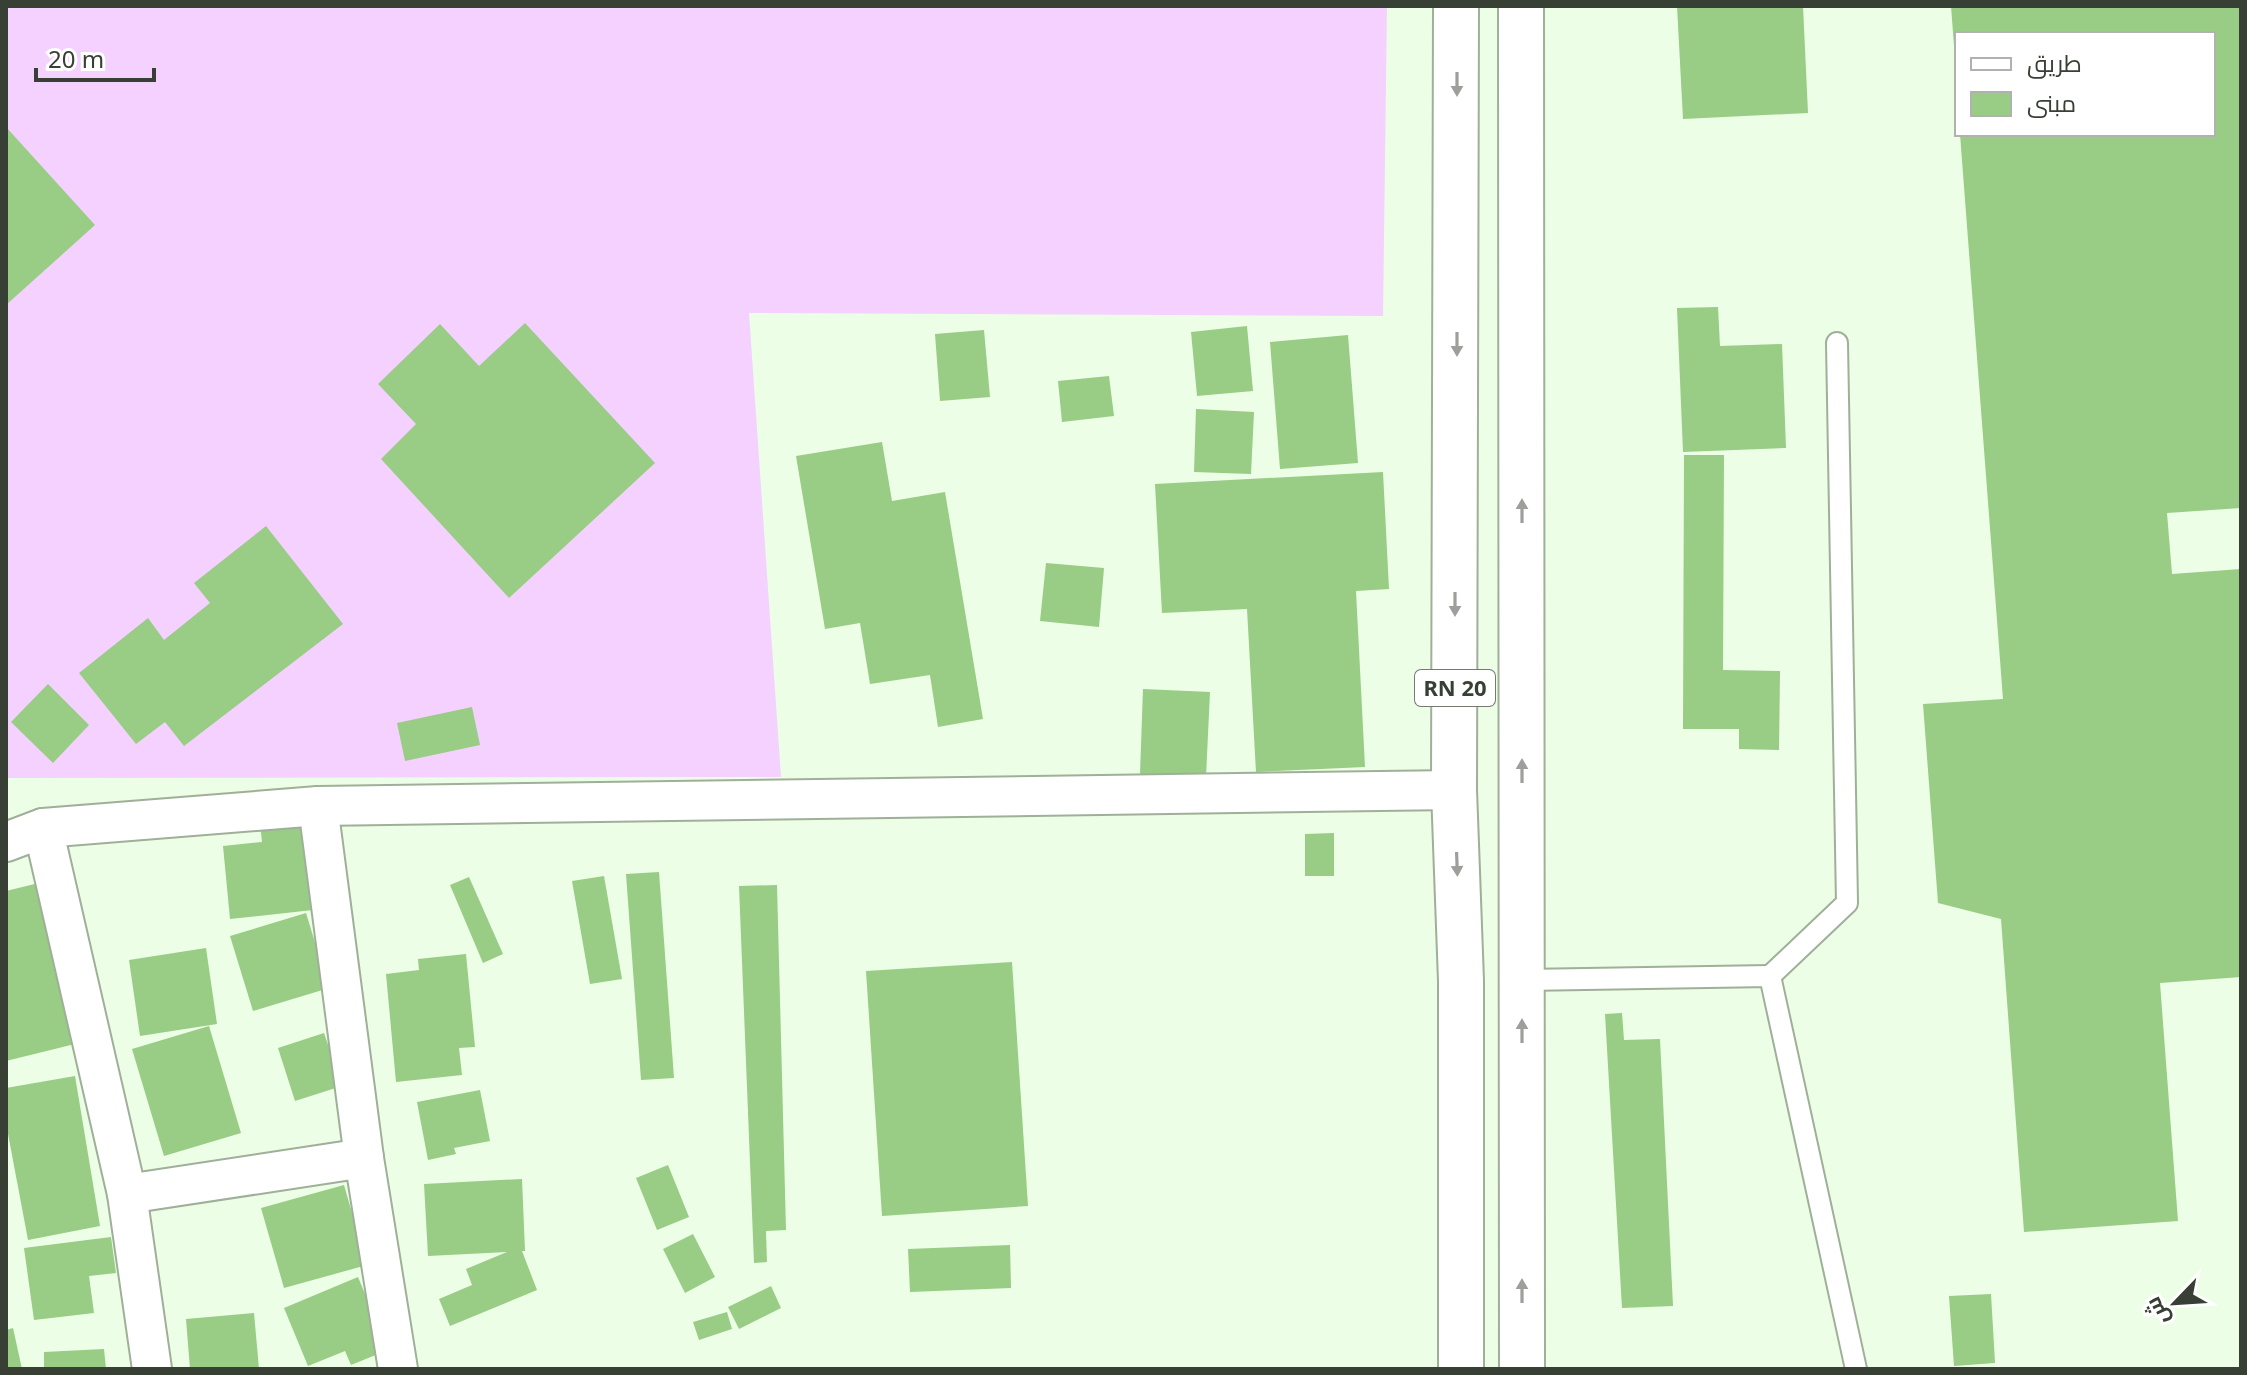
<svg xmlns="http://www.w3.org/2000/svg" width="2247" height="1375" viewBox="0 0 2247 1375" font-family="'Noto Sans',Cairo,sans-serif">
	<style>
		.grass { fill: #f5d1ff }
		.building { fill: #99cc84 }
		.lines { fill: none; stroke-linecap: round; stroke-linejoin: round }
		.service-casing { stroke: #9faf99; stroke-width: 24 }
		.minor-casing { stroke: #9faf99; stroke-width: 42 }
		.trunk-casing { stroke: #9faf99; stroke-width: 48 }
		.service { stroke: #fff; stroke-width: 20 }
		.minor { stroke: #fff; stroke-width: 38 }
		.trunk { stroke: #fff; stroke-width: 44 }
		.oneway { fill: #9c9f9a }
		.labels { text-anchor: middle; stroke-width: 8; stroke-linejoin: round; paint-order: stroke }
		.shield { fill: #fff; stroke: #747972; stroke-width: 2 }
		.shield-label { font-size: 22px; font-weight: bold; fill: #383f35 }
	</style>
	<rect width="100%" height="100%" fill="#ecfee6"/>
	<path class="grass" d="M6,6H1387L1383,316L749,313L781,777L6,778Z"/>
	<g class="building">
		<path d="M1677,6H1803L1808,113L1683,119Z"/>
		<path d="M1951,6H2241V508L2167,513L2172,574L2241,569V977L2160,983L2178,1221L2024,1232L2001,919L1938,903L1923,704L2003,699L1960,134H2213V34H1957L1955,59Z"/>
		<path d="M6,127L95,225L6,305Z"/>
		<path d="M1718,307L1720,346L1782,344L1786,448L1683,452L1677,308Z"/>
		<path d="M525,323L655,463L509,598L381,459L416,424L378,384L440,324L479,366Z"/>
		<path d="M1247,326L1253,391L1197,396L1191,332Z"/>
		<path d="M984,330L990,397L940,401L935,334Z"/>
		<path d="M1348,335L1358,463L1280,469L1270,342Z"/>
		<path d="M1109,376L1114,416L1062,422L1058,381Z"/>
		<path d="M1196,409L1254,412L1251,474L1194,472Z"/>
		<path d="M882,442L892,501L945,492L983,719L938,727L930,675L870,684L860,623L825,629L796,456Z"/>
		<path d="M1684,455H1724L1723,670L1780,671L1779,750L1739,749V729H1683Z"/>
		<path d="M1383,472L1389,589L1356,591L1365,767L1256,772L1247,609L1162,613L1155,484Z"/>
		<path d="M266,526L343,624L184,746L165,722L136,744L79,673L148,618L164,640L210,603L194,583Z"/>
		<path d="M1046,563L1104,568L1099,627L1040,621Z"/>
		<path d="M48,684L89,725L53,763L11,722Z"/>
		<path d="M1143,689L1210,692L1206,777L1140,774Z"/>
		<path d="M472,707L480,745L405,761L397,723Z"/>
		<path d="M303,817L313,910L230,919L223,846L262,842L260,822Z"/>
		<path d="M1334,833V876H1305V834Z"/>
		<path d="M659,872L674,1078L641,1080L626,874Z"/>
		<path d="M604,876L622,979L590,984L572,881Z"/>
		<path d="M469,877L503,954L483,963L450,885Z"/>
		<path d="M47,881L87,1041L6,1061V891Z"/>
		<path d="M777,885L786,1230L766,1231L767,1262L754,1263L739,886Z"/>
		<path d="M306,913L329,988L253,1011L230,936Z"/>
		<path d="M206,948L217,1024L140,1036L129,960Z"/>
		<path d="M466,954L475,1047L459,1048L462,1075L396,1082L386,974L419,970L418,959Z"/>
		<path d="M1012,962L1028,1206L882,1216L866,971Z"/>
		<path d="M1622,1013L1624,1040L1660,1039L1673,1306L1622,1308L1605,1014Z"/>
		<path d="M209,1026L241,1133L164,1156L132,1049Z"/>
		<path d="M324,1033L342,1086L295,1101L278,1048Z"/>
		<path d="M75,1076L100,1226L28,1240L6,1123V1088Z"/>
		<path d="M480,1090L490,1141L454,1148L456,1154L428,1160L417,1102Z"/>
		<path d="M668,1165L689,1217L657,1230L636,1178Z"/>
		<path d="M522,1179L525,1251H522L537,1290L450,1326L439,1299L472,1285L466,1269L507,1252L428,1256L424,1184Z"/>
		<path d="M344,1185L367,1265L284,1288L261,1208Z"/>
		<path d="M693,1234L715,1277L685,1293L663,1249Z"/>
		<path d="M111,1237L116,1273L89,1276L94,1313L34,1320L24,1248Z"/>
		<path d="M1010,1245L1011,1288L910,1292L908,1249Z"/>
		<path d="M358,1277L388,1350L351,1365L345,1351L308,1366L284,1308Z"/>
		<path d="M771,1286L781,1308L739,1329L728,1307Z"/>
		<path d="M1991,1294L1995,1363L1954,1366L1949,1296Z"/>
		<path d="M727,1312L732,1329L699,1340L693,1322Z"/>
		<path d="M254,1313L259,1369H190L186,1319Z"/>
		<path d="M13,1328L22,1369H6V1330Z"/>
		<path d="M104,1349L106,1369H44V1352Z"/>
	</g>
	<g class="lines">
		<g class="service-casing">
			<g id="service">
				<path d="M1770,976L1847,903L1837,343"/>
				<path d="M1522,980L1770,976L1856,1369"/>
			</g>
		</g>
		<g class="minor-casing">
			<g id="minor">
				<path d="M318,806L364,1158L398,1369"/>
				<path d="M43,828L127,1194L152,1369"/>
				<path d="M6,842L43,828L318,806L1454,790"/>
				<path d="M127,1194L364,1158"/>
			</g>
		</g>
		<g class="trunk-casing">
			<g id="trunk">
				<path d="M1456,6L1454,790L1461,981V1369"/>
				<path d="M1521,6L1522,1369"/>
			</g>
		</g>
		<use href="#service" class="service"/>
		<use href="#minor" class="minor"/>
		<use href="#trunk" class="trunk"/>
	</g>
	<defs><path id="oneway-solid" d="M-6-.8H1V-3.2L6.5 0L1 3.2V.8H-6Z" transform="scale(2)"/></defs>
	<g class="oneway">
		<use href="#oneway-solid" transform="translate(1457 84) rotate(90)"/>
		<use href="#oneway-solid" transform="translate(1457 344) rotate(90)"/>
		<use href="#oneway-solid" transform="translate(1522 511) rotate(-90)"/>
		<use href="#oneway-solid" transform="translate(1455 604) rotate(90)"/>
		<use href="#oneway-solid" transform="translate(1522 771) rotate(-90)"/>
		<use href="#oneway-solid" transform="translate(1457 864) rotate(88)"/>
		<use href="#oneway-solid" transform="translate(1522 1031) rotate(-90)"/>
		<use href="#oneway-solid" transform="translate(1522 1291) rotate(-90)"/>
	</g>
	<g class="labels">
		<rect class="shield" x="1415" y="670" width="80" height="36" rx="6"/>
		<g class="shield-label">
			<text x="1455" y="696">RN 20</text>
		</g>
	</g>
	<rect width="2247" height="1375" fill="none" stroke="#383f35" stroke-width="16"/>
	<rect x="1955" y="32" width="260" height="104" fill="#ffffff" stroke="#afb2ae" stroke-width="2"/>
	<rect x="1971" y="58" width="40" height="12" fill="#ffffff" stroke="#afb2ae" stroke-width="2"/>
	<text x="2027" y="72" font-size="24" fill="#383f35">طريق</text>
	<rect x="1971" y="92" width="40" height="24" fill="#99cc84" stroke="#afb2ae" stroke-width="2"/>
	<text x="2027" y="112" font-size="24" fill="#383f35">مبنى</text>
	<g transform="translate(2175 1303) rotate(245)" stroke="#ffffff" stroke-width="6" paint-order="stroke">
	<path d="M0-6L14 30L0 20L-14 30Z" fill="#383f35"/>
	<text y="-12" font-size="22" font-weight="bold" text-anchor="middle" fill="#383f35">ش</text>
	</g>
	<path d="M36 68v12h118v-12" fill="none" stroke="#383f35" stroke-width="4"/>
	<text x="48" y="68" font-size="24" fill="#383f35" stroke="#ffffff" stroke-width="6" paint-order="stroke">20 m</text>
</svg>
